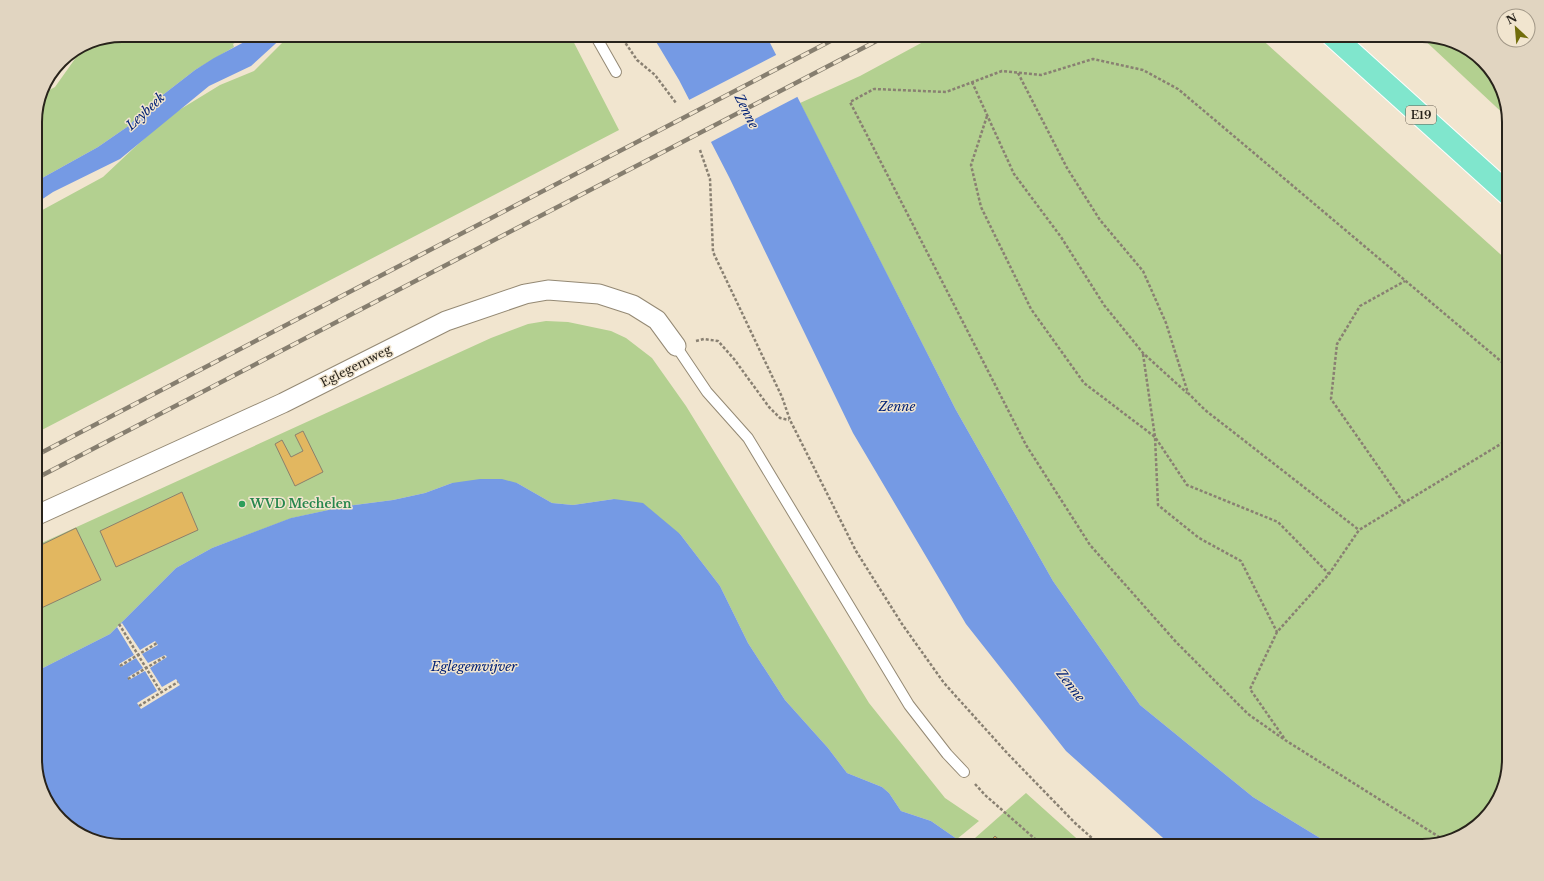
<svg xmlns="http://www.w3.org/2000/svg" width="1544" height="881" viewBox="0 0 1544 881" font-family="'Libre Baskerville',serif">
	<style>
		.green { fill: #b3d090 }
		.water { fill: #759ae4 }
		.pier { fill: #f1e5cf }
		.building { fill: #e2b760; stroke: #8b806c }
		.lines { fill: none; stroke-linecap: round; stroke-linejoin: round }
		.lane-casing { stroke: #948974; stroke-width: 12 }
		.street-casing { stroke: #948974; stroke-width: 21 }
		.highway-casing { stroke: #fff; stroke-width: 24 }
		.path { stroke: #898072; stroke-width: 2.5; stroke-dasharray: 3 2; stroke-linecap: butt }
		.lane { stroke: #fff; stroke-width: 10 }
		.street { stroke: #fff; stroke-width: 19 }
		.highway { stroke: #80e6cd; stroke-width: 22 }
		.rail-casing { stroke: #867e6f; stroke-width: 4.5 }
		.rail { stroke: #f1e5cf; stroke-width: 3; stroke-dasharray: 9; stroke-linecap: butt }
		.leisure-dot { fill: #2e9e5b; stroke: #f1e5cf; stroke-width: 1.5 }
		.labels { text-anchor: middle; stroke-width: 3; stroke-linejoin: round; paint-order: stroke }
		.shield { fill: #f1e5cf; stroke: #645d51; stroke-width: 1 }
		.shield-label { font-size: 11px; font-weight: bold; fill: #28231b }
		.street-label { font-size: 12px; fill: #28231b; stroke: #f1e5cf }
		.leisure-label { font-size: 12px; font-weight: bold; fill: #27864d; stroke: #f1e5cf; text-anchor: start }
		.water-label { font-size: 13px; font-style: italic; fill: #032276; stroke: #f1e5cf }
		.rim { fill: none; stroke: #28231b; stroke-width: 2 }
	</style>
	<rect width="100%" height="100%" fill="#f1e5cf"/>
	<g class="green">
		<path d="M122,35H248L233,44L234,47L195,70L155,101L127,127L98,147L35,182V116L40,95L55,87L77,56L76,50L89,42Z"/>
		<path d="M290,35H570L619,130L36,433L35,214L103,177L135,147L171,115L220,85L254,71Z"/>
		<path d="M936,35H1257L1509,262V760L1497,802L1466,834L1423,846H1333L1253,797L1140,705L1053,581L956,410L800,103L860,76Z"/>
		<path d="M1419,35L1465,47L1497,78L1509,119Z"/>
		<path d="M546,321L568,322L611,331L626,338L652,358L686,406L869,703L945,798L979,821L957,839L931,821L901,811L889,793L882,787L847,773L828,748L785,700L748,643L720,586L680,534L614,499L573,505L552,503L517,483H452L425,493L393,500L347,506L292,518L212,548L176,568L110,634L35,672V546L491,338L528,324Z"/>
		<path d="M1026,793L1085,846H966Z"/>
	</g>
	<g class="water">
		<path d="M253,35H285L251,66L209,86L120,159L53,192L35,204V182L98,147L127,127L155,101L195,70L214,58L248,40Z"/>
		<path d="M652,35H766L956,410L1053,581L1140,705L1253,797L1333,846H1172L1066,751L966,624L853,433L729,177L679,80Z"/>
		<path d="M480,479H502L517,483L552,503L573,505L614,499L643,503L680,534L720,586L748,643L785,700L828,748L847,773L882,787L889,793L901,811L931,821L957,839L959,846H122L79,834L49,807L35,765V672L110,634L176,568L212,548L291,518L347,506L393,500L425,493L452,483Z"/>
	</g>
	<g class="pier">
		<path d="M778,54L799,96L709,143L687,101Z"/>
		<path d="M122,623L140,650L155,641L158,645L142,654L148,663L165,655L167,657L150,668L162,687L176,679L180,685L141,709L137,703L157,691L145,671L129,680L128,677L143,668L136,658L121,667L120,666L119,664L134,655L117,627Z"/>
	</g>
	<g class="building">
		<path d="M303,431L323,472L295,486L275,444L282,440L291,457L303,451L295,435Z"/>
		<path d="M182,492L198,530L116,567L100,531Z"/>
		<path d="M76,528L101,580L35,611V548Z"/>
		<path d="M995,836L1006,846H985Z"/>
	</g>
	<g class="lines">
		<g class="lane-casing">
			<g id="lane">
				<path d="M595,35L616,72"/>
				<path d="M676,346L707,392L748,438L909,705L947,754L964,772"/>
			</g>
		</g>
		<g class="street-casing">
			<path id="street" d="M35,516L283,403L446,321L525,294L548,290L599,294L633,305L657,320L676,346"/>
		</g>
		<g class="highway-casing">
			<path id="highway" d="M1332,35L1509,195"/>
		</g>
		<g class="path">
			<path d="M620,35L637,60L655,75L676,103"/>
			<path d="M1018,73L1067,168L1100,220L1143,271L1166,323L1188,393L1205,410L1359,530"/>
			<path d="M972,82L1014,174L1061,237L1104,305L1143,353L1187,393"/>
			<path d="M987,116L971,165L981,207L1031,309L1084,383L1155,437L1187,485L1278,522L1329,574"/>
			<path d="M700,150L710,179L713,252L782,397L790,420L856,551L902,624L944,683L1008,754L1075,823L1101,846"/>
			<path d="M696,341L704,339L718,341L734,359L769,407L780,418L789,420"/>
			<path d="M1143,354L1155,437L1158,505L1199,538L1241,561L1277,632"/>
			<path d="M1509,442H1504L1509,454"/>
			<path d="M1403,502L1331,399L1337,344L1360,306L1405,281"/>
			<path d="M119,624L161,692"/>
			<path d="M120,666L157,643"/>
			<path d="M128,679L166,656"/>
			<path d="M139,706L178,682"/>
			<path d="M1284,738L1250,689L1277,632L1329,574L1359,530L1504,442"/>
			<path d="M975,784L985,795L1043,846"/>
			<path d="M1444,840L1285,740L1248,714L1176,642L1090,545L1026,445L850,102L874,89L946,92L1002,71L1041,75L1093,59L1143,70L1178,89L1509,368"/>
		</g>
		<use href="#lane" class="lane"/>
		<use href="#street" class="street"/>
		<use href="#highway" class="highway"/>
		<g class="rail-casing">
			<g id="rail">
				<path d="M35,456L842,35"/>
				<path d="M35,479L888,35"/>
			</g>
		</g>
		<use href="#rail" class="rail"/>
	</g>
	<circle class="leisure-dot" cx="242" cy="504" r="4"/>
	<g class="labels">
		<rect class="shield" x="1406" y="106" width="30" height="18" rx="3"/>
		<g class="shield-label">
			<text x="1421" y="119">E19</text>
		</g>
		<g class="street-label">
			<text transform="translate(356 366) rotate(-27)" y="4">Eglegemweg</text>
		</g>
		<g class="leisure-label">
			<text x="250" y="508">WVD Mechelen</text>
		</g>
		<g class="water-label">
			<text transform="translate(145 111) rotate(-43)" y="5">Leybeek</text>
			<text transform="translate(747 111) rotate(63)" y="5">Zenne</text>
			<text x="897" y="411">Zenne</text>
			<text x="474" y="671">Eglegemvijver</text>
			<text transform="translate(1071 685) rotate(52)" y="5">Zenne</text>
		</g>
	</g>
	<path d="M0 0H1544V881H0ZM122 42H1422A80 80 0 0 1 1502 122V759A80 80 0 0 1 1422 839H122A80 80 0 0 1 42 759V122A80 80 0 0 1 122 42Z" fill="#e1d5c1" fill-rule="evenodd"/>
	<path class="rim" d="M122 42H1422A80 80 0 0 1 1502 122V759A80 80 0 0 1 1422 839H122A80 80 0 0 1 42 759V122A80 80 0 0 1 122 42Z"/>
	<g transform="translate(1516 28) rotate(334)"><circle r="19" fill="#f1e5cf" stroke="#a19787"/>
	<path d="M0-3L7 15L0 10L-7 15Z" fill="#716d0b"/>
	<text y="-6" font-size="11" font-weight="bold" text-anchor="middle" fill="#28231b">N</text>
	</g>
</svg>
